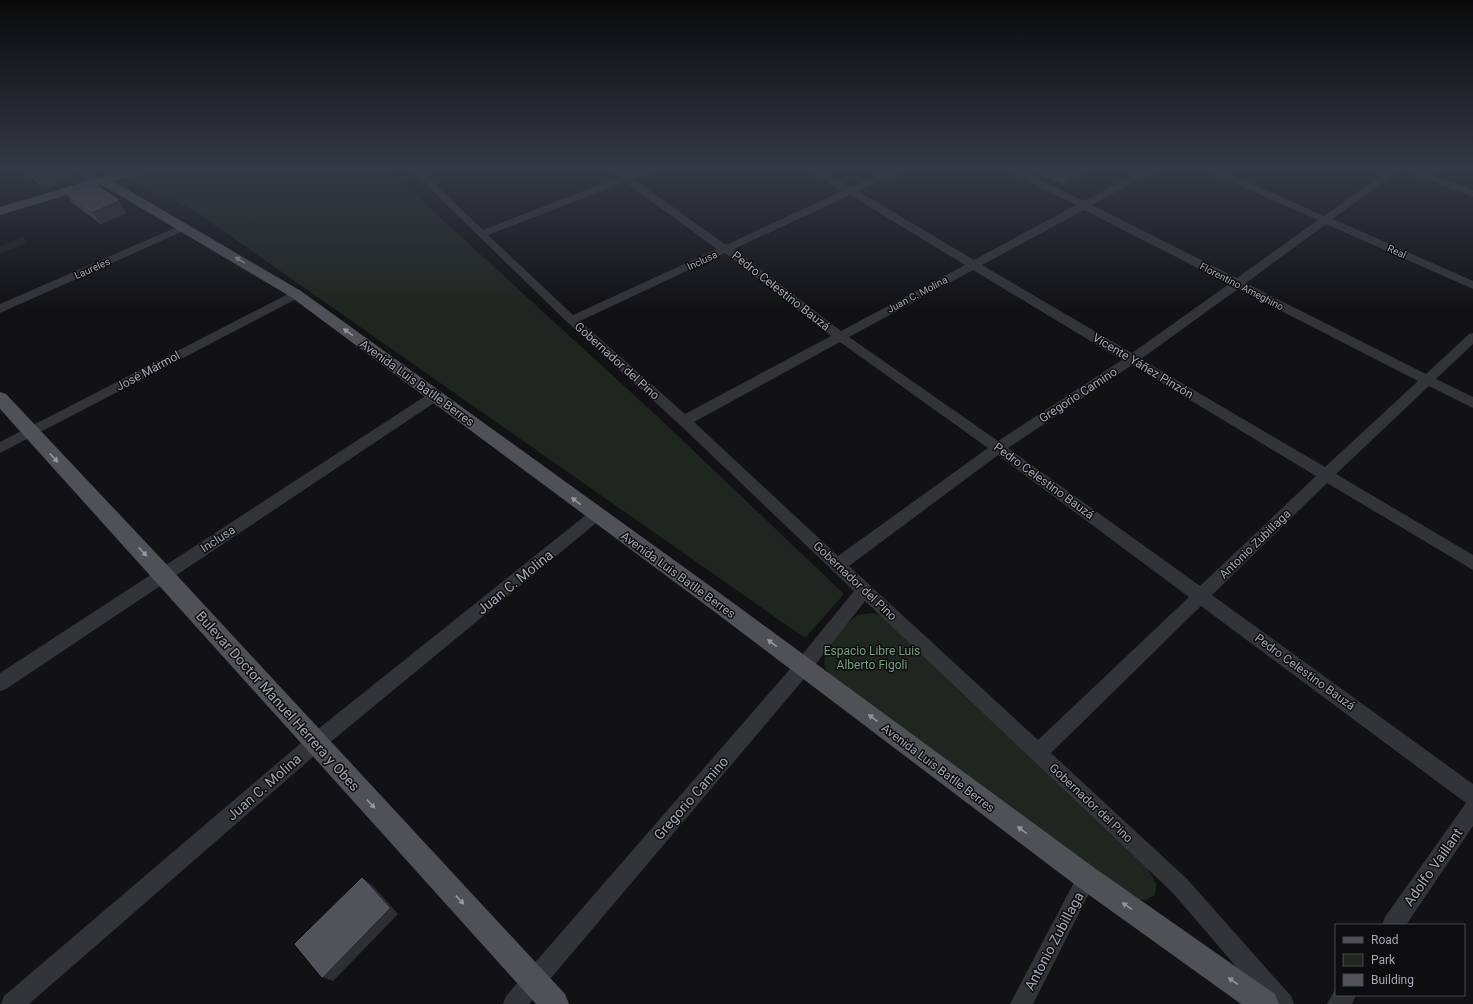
<svg xmlns="http://www.w3.org/2000/svg" width="1473" height="1004" viewBox="0 0 1473 1004" font-family="Roboto,sans-serif">
	<style>
		.built { fill: #1e1e20 }
		.green { fill: #1f2620 }
		.lines { fill: none; stroke-linecap: round; stroke-linejoin: round }
		.minor { fill: #333438; fill-rule: evenodd }
		.major { fill: #4f5157; fill-rule: evenodd }
		.wall { fill: #48494f }
		.shaded-wall { fill: #2e2f33 }
		.building { fill: #52535a; stroke: #5f6168 }
		.oneway { fill: #9397a1 }
		.labels { text-anchor: middle; stroke-width: 3; stroke-linejoin: round; paint-order: stroke }
		.far-street-label { font-size: 10px; fill: #a4a8b4; stroke: #0d0d0f }
		.street-label { font-size: 12px; fill: #a4a8b4; stroke: #0d0d0f }
		.park-label { font-size: 12px; fill: #7c9e80; stroke: #0d0d0f }
		.near-street-label { font-size: 14px; fill: #a4a8b4; stroke: #0d0d0f }
	</style>
	<rect width="100%" height="100%" fill="#121214"/>
	<path class="built" d="M23,237L28,243L0,254V246Z"/>
	<g class="green">
		<path d="M149,169H387L658,417L844,594L805,638L193,210L122,177Z"/>
		<path d="M873,613L883,616L1145,864L1156,884L1155,895L1144,900L1136,899L831,675C827,670 823,666 825,658C826,650 847,622 855,617C860,613 867,614 873,613Z"/>
	</g>
	<g class="lines">
		<g class="minor">
			<path d="M72,169H83L105,181L104,183C94,186 78,176 72,169Z"/>
			<path d="M410,169H420L483,230L619,177L609,169H620L627,174L642,169H655L654,171L634,179L726,245L842,191L808,169H820L851,187L891,169H903L902,171L858,191L974,260L1076,205L1008,171L1007,169H1019L1084,201L1144,169H1156L1155,171L1092,205L1237,278L1318,220L1206,171L1205,169H1218L1324,216L1390,169H1401L1333,219L1473,281V289L1326,224L1246,283L1426,374L1469,334L1473,333V344L1436,379L1473,397V408L1429,386L1336,474L1473,555V570L1327,483L1212,595L1473,784V826L1406,925H1382L1385,917L1466,803L1201,606L1051,753L1187,879L1291,996L1294,1004H1268L1173,893L865,601L809,673L529,1004H503L506,996L797,661L854,591L679,424L568,323ZM625,182L717,249L573,315L488,235ZM850,195L965,265L841,331L734,249ZM1084,210L1229,284L1132,353L982,265ZM725,253L831,336L685,414L580,321ZM973,270L1122,360L998,441L849,337ZM1238,289L1418,381L1325,467L1141,359ZM840,342L988,448L838,556L694,422ZM1132,365L1316,476L1200,586L1008,448ZM998,455L1189,597L1038,740L849,566Z"/>
			<path d="M1404,169H1417L1473,190V197L1405,171Z"/>
			<path d="M184,224L188,225L189,227L188,229L0,313V304Z"/>
			<path d="M296,290L300,291L302,294L300,297L0,453V442Z"/>
			<path d="M435,391L440,393L442,396L440,399L6,689L0,691V673L430,393Z"/>
			<path d="M596,509L601,511L604,515L601,519L322,749L29,1004H1L4,996L308,737L591,511Z"/>
			<path d="M1087,868L1094,871L1097,878L1033,1004H1010L1080,871Z"/>
			<path d="M1336,988V995H1356L1352,1004H1327Z"/>
		</g>
		<g class="major">
			<path d="M129,169H147L145,172L113,181L301,291L717,591L1096,869L1275,994L1279,1004H1241L1078,887L703,603L291,297L109,189L100,185L0,215V207Z"/>
			<path d="M0,392L6,394L171,569L565,994L569,1004H536L0,409Z"/>
		</g>
	</g>
	<g class="wall">
		<path d="M21,169H62L68,176L62,183L44,188Z"/>
		<path d="M1030,169H1093L1063,185Z"/>
		<path d="M63,190L118,200L126,213L101,224L72,203Z"/>
	</g>
	<g class="shaded-wall">
		<path d="M55,169H62L68,176L62,183L44,188L35,176Z"/>
		<path d="M1069,169H1093L1063,185Z"/>
		<path d="M118,200L126,213L101,224L92,211Z"/>
		<path d="M362,878L372,885L398,914L333,981L322,977Z"/>
	</g>
	<g class="building">
		<path d="M27,169H55L53,171L35,176Z"/>
		<path d="M89,180L118,200L92,211L63,190Z"/>
		<path d="M362,878L389,908L322,977L295,944Z"/>
	</g>
	<defs><path id="oneway-solid" d="M-6-.8H1V-3.2L6.5 0L1 3.2V.8H-6Z"/></defs>
	<g class="oneway">
		<use href="#oneway-solid" transform="translate(240 260) rotate(-149)"/>
		<use href="#oneway-solid" transform="translate(348 332) rotate(-144)"/>
		<use href="#oneway-solid" transform="translate(54 458) rotate(47)"/>
		<use href="#oneway-solid" transform="translate(576 501) rotate(-143)"/>
		<use href="#oneway-solid" transform="translate(143 552) rotate(47)"/>
		<use href="#oneway-solid" transform="translate(772 643) rotate(-143)"/>
		<use href="#oneway-solid" transform="translate(873 718) rotate(-143)"/>
		<use href="#oneway-solid" transform="translate(371 804) rotate(47)"/>
		<use href="#oneway-solid" transform="translate(1022 830) rotate(-143)"/>
		<use href="#oneway-solid" transform="translate(460 900) rotate(47)"/>
		<use href="#oneway-solid" transform="translate(1127 906) rotate(-145)"/>
		<use href="#oneway-solid" transform="translate(1233 981) rotate(-145)"/>
	</g>
	<linearGradient id="sky" x2="0" y2="1"><stop stop-color="#0a0a0b"/><stop offset="0.55" stop-color="#333945"/><stop offset="1" stop-color="#333945" stop-opacity="0"/></linearGradient>
	<rect width="1473" height="309" fill="url(#sky)"/>
	<g class="labels">
		<g class="far-street-label">
			<text transform="translate(1397 251) rotate(24)" y="4">Real</text>
			<text transform="translate(702 260) rotate(-25)" y="4">Inclusa</text>
			<text transform="translate(92 268) rotate(-24)" y="4">Laureles</text>
			<text transform="translate(1242 286) rotate(27)" y="4">Florentino Ameghino</text>
			<text transform="translate(917 294) rotate(-28)" y="4">Juan C. Molina</text>
		</g>
		<g class="street-label">
			<text transform="translate(781 291) rotate(38)" y="4">Pedro Celestino Bauzá</text>
			<text transform="translate(617 361) rotate(42)" y="4">Gobernador del Pino</text>
			<text transform="translate(1143 366) rotate(31)" y="4">Vicente Yáñez Pinzón</text>
			<text transform="translate(148 371) rotate(-28)" y="4">José Mármol</text>
			<text transform="translate(417 383) rotate(36)" y="4">Avenida Luis Batlle Berres</text>
			<text transform="translate(1078 395) rotate(-33)" y="4">Gregorio Camino</text>
			<text transform="translate(1044 481) rotate(36)" y="4">Pedro Celestino Bauzá</text>
			<text transform="translate(218 539) rotate(-33)" y="4">Inclusa</text>
			<text transform="translate(1255 544) rotate(-44)" y="4">Antonio Zubillaga</text>
			<text transform="translate(678 575) rotate(36)" y="4">Avenida Luis Batlle Berres</text>
			<text transform="translate(855 581) rotate(43)" y="4">Gobernador del Pino</text>
			<text transform="translate(1305 672) rotate(36)" y="4">Pedro Celestino Bauzá</text>
			<text transform="translate(938 768) rotate(37)" y="4">Avenida Luis Batlle Berres</text>
			<text transform="translate(1091 803) rotate(43)" y="4">Gobernador del Pino</text>
		</g>
		<g class="park-label">
			<text x="872" y="655">Espacio Libre Luis<tspan x="872" dy="14">Alberto Figoli</tspan></text>
		</g>
		<g class="near-street-label">
			<text transform="translate(515 582) rotate(-39)" y="5">Juan C. Molina</text>
			<text transform="translate(278 701) rotate(48)" y="5">Bulevar Doctor Manuel Herrera y Obes</text>
			<text transform="translate(264 787) rotate(-41)" y="5">Juan C. Molina</text>
			<text transform="translate(691 798) rotate(-49)" y="5">Gregorio Camino</text>
			<text transform="translate(1433 867) rotate(-55)" y="5">Adolfo Vaillant</text>
			<text transform="translate(1054 941) rotate(-62)" y="5">Antonio Zubillaga</text>
		</g>
	</g>
	<rect x="1335" y="924" width="130" height="72" fill="#0d0d0f" stroke="#494b51"/>
	<rect x="1343" y="937" width="20" height="6" fill="#4f5157" stroke="#494b51"/>
	<text x="1371" y="944" font-size="12" fill="#a4a8b4">Road</text>
	<rect x="1343" y="954" width="20" height="12" fill="#1f2620" stroke="#494b51"/>
	<text x="1371" y="964" font-size="12" fill="#a4a8b4">Park</text>
	<rect x="1343" y="974" width="20" height="12" fill="#52535a" stroke="#494b51"/>
	<text x="1371" y="984" font-size="12" fill="#a4a8b4">Building</text>
</svg>
